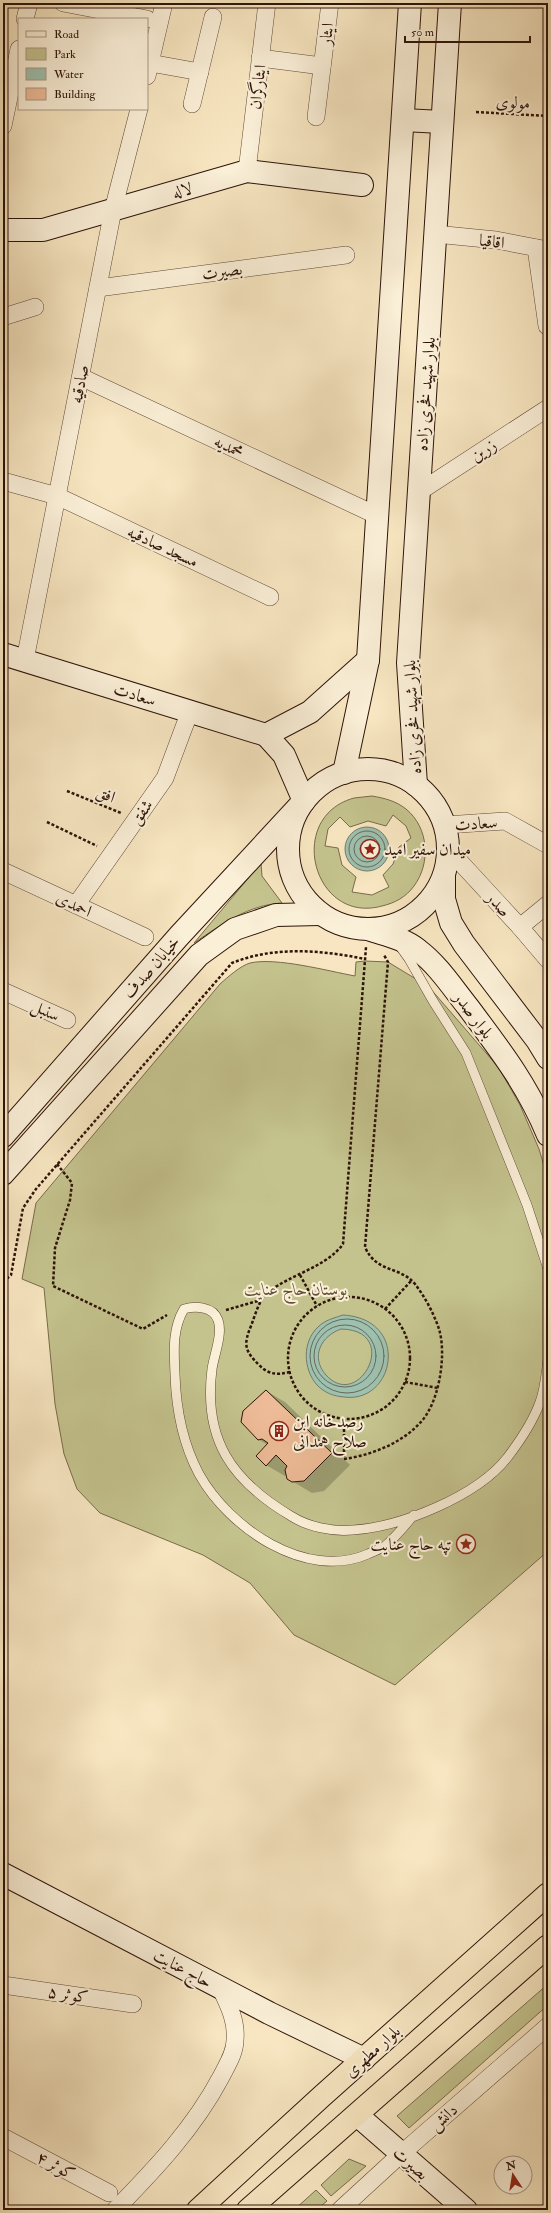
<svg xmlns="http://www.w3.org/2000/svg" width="551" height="2213" viewBox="0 0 551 2213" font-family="'IM FELL Double Pica',Amiri,serif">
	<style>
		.green { fill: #c4c38e; stroke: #796b4c; fill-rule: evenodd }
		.water { fill: #9ec0ae; stroke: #717b6c; fill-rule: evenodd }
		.shadow { fill: #0003 }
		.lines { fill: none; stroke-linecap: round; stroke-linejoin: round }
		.shore { stroke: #666a5c; stroke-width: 1 }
		.building { fill: #edbb97; stroke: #2e1309 }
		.lane-casing { stroke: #604837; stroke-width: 10 }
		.street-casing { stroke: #604837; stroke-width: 18 }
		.secondary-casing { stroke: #2e1309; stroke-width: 24 }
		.highway-casing { stroke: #2e1309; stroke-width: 24 }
		.path { stroke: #2e1309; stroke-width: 2.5; stroke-dasharray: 3 2; stroke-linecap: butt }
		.lane { stroke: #faefd7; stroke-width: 9 }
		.street { stroke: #faefd7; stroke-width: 17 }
		.secondary { stroke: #faefd7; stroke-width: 22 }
		.highway { stroke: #f7e6c1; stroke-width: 22 }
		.labels { text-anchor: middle; stroke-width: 4; stroke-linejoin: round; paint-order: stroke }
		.street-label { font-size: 17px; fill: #2e1309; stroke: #faefd7 }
		.poi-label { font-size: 17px; fill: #2e1309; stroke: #faefd7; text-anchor: start }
		.park-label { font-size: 17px; font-style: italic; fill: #625138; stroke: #faefd7 }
	</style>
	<rect width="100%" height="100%" fill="#f7e6c1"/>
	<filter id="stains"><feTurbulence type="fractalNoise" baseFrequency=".005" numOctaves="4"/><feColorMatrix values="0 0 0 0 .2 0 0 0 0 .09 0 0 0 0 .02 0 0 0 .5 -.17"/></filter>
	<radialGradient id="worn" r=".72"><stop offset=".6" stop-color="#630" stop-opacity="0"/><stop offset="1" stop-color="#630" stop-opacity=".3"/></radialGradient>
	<g class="green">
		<path d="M372,796C384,798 396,801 406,809C429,828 431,863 414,886C406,897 395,903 382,906C313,925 285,817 354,798C360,797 366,797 372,796ZM393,815L406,826L411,838L399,847L393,864L383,875L389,887L372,895L352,892L356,877L342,865L338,848L325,846L328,829L340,817L350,827L368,821L386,826Z"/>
		<path d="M261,863L262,876L282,903C248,905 222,924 194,943Z"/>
		<path d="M365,961L388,962L429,987L499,1068L520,1105L539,1149L548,1179V1551L395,1685L294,1635L250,1583L203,1555L100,1513L77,1489L64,1454L55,1404L44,1288L22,1279L36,1203L220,984C228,977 240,966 250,963C276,957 328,971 355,976L356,962Z"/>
		<path d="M548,1984V2005L409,2128L397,2116Z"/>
		<path d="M349,2159L366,2166L331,2196L321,2185Z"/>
		<path d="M316,2190L327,2201L316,2210H294Z"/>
	</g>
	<g class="water">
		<circle cx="367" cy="849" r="22"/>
		<path d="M343,1315C411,1319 395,1404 344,1397C333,1396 325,1393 317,1385C303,1369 302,1342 318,1327C325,1320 334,1318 343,1315ZM341,1329C402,1330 359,1412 326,1375C310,1357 321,1336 341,1329Z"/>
	</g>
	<path class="shadow" d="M266,1391L285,1402L350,1465L324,1491L312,1493L292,1481L287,1474L285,1476L266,1465L268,1445L259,1440Z"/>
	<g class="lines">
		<g class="shore">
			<circle cx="367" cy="849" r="18"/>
			<circle cx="367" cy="849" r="13"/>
			<circle cx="367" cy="849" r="7"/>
			<circle cx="347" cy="1356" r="37"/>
			<circle cx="345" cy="1356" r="31"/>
		</g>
	</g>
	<path class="building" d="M266,1390L332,1453L304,1481L292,1482L287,1479L285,1470L287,1466L276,1455L266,1466L256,1456L268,1443L262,1439L258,1440L241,1422L243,1411Z"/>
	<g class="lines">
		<g class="lane-casing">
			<g id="lane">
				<path d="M399,945L409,959L433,1001L466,1053L527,1205L548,1269"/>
				<path d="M414,1515C405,1525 396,1537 385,1546C381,1549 374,1551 368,1554C306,1581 229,1528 199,1474C183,1444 176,1408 175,1374C174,1352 172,1329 184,1309C195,1306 213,1306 218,1320C223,1334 214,1355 212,1369C203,1440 232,1481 291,1516C308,1527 333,1532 353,1530C401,1527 477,1496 507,1458C520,1441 533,1422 540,1402C545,1389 546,1373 548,1360"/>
			</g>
		</g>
		<g class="street-casing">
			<g id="street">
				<path d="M63,3L147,19"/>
				<path d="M25,19L29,3"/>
				<path d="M260,58L322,66"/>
				<path d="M150,63L200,72"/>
				<path d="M147,76L164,3"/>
				<path d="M192,104L213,17"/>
				<path d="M316,117L330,3"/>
				<path d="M3,126L19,49"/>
				<path d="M247,171L267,3"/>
				<path d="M435,234L496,240L548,250"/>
				<path d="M536,248L547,326"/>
				<path d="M98,288L346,255"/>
				<path d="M3,317L35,307"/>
				<path d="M81,377L378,516"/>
				<path d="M3,481L57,496L270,597"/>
				<path d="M419,492L548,408"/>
				<path d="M25,660L113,210L139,109"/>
				<path d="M445,825L505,821L548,845"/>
				<path d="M449,850L520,927L548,960"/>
				<path d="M3,871L145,937"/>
				<path d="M76,905L165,778L190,711"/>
				<path d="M520,927L548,904"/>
				<path d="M3,991L67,1020"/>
				<path d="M3,1985L133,2004"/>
				<path d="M3,2137L109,2193"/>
				<path d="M115,2210C155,2169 194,2128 221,2077C227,2065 235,2053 235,2040C237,2021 228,2004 220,1987"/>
				<path d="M340,2210L401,2154L548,2026"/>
			</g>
		</g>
		<g class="secondary-casing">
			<g id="secondary">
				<path d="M403,120L442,122"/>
				<path d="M3,230H43L247,171L362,185"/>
				<path d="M3,654L266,735"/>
				<path d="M266,735L310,712L368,660"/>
				<circle cx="368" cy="849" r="80"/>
				<path d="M344,773L368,660L410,3"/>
				<path d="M416,785L408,663L450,3"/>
				<path d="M444,876V899L451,923L464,944L537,1040L548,1058"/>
				<path d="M371,930C386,935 405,939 418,950C438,965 452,987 468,1007C500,1050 527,1084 548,1135"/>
				<path d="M3,1136L179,936L304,801L284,755L266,735"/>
				<path d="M3,1174L199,955L235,929L276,915L320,914"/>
				<path d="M3,1874L269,2013L364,2059"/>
				<path d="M357,2115L466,2210"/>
			</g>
		</g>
		<g class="highway-casing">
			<g id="highway">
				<path d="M198,2210L321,2097L548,1894"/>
				<path d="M248,2210L548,1946"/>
			</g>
		</g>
		<g class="path">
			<path d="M476,112L548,116"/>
			<path d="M67,791L121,813"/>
			<path d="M47,822L97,846"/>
			<path d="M57,1164L72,1183L70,1200L55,1248L53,1286L143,1329L167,1315"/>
			<path d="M300,1275L317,1306"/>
			<path d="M3,1282L11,1275L23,1208L36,1189L232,963C274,946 321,950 365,959"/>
			<circle cx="349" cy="1358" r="61"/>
			<path d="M385,1309L411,1281"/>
			<path d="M226,1310L261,1300"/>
			<path d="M290,1372C277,1375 269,1375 259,1365C245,1351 243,1345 251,1326C254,1318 257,1308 261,1301C276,1277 324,1271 343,1244L366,947"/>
			<path d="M405,1382L438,1388"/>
			<path d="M344,1419V1459C371,1455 400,1444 419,1424C439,1405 447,1355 439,1329C434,1314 425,1297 415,1284C400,1266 376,1273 365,1247L388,962L384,955"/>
		</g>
		<use href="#lane" class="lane"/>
		<use href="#street" class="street"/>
		<use href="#secondary" class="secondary"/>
		<use href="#highway" class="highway"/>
	</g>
	<defs>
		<g id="sight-ring" transform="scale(1)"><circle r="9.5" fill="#faefd7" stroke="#8f2418" stroke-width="1.5"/><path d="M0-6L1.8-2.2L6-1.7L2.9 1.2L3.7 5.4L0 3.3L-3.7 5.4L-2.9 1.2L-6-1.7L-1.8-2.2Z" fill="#8f2418"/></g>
		<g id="building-ring" transform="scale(1)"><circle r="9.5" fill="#faefd7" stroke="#8f2418" stroke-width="1.5"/><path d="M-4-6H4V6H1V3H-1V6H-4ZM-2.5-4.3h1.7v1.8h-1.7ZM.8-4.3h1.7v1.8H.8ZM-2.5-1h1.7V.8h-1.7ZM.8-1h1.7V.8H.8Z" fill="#8f2418"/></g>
	</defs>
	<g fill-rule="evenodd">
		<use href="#sight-ring" x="370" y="849"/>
		<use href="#building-ring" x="279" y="1431"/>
		<use href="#sight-ring" x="466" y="1544"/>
	</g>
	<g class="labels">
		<g class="street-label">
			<text transform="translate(326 34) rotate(-83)" y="6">ایثار</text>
			<text transform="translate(257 87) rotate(-83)" y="6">ایثارگران</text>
			<text transform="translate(513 102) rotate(3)" y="6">مولوی</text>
			<text transform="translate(182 190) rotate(-16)" y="6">لاله</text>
			<text transform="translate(492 241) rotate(7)" y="6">اقاقیا</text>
			<text transform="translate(222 271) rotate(-8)" y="6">بصیرت</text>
			<text transform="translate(79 384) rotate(-79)" y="6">صادقیه</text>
			<text transform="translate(425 394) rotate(-86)" y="6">بلوار شهید فخری زاده</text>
			<text transform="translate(229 446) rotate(25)" y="6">محمدیه</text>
			<text transform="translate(483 450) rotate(-33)" y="6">زرین</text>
			<text transform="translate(163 546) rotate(25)" y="6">مسجد صادقیه</text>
			<text transform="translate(135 694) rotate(17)" y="6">سعادت</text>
			<text transform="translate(412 717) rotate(-93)" y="6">بلوار شهید فخری زاده</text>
			<text transform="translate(106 794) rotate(23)" y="6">افق</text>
			<text transform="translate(141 812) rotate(-55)" y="6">شفق</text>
			<text transform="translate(476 823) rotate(-4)" y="6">سعادت</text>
			<text transform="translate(74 904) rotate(25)" y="6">احمدی</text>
			<text transform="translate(499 904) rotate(47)" y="6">صدر</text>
			<text transform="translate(151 967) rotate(-49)" y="6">خیابان صدف</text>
			<text transform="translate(46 1010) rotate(25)" y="6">سنبل</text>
			<text transform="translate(474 1015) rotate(53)" y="6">بلوار صدر</text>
			<text transform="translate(183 1968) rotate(28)" y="6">حاج عنایت</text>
			<text transform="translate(68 1994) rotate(9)" y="6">کوثر ۵</text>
			<text transform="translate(372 2051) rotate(-42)" y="6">بلوار مطهری</text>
			<text transform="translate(443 2117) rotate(-41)" y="6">دانش</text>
			<text transform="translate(411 2163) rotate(41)" y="6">بصیرت</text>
			<text transform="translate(56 2165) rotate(28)" y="6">کوثر ۴</text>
		</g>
		<g class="poi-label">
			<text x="384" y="855">میدان سفیر امید</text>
			<text x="293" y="1427">رصدخانه ابن<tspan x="293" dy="20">صلاح همدانی</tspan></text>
			<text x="452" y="1550" text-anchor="end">تپه حاج عنایت</text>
		</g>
		<g class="park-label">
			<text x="296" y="1295">بوستان حاج عنایت</text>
		</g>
	</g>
	<rect width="551" height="2213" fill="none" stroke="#f7e6c1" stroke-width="16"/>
	<rect x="4" y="4" width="543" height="2205" fill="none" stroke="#2e1309" stroke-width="2"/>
	<rect x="8" y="8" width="535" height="2197" fill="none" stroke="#2e1309"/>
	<rect x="18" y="18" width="130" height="92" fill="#faefd7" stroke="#a89785"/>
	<rect x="26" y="31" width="20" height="6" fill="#faefd7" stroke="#a89785"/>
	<text x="54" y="38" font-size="12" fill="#2e1309">Road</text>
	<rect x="26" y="48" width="20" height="12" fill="#c4c38e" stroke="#a89785"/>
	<text x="54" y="58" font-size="12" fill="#2e1309">Park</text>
	<rect x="26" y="68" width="20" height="12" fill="#9ec0ae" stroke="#a89785"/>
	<text x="54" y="78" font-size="12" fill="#2e1309">Water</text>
	<rect x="26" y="88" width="20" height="12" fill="#edbb97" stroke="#a89785"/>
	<text x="54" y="98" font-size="12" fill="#2e1309">Building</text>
	<g transform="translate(513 2175) rotate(348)"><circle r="19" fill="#faefd7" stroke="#a89785"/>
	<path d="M0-3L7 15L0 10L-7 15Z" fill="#8f2418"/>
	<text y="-6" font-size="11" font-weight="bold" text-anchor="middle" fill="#2e1309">N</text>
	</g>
	<path d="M405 36v6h125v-6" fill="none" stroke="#2e1309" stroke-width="2"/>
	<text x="411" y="36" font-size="12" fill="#2e1309" stroke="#faefd7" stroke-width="3" paint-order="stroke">50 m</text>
	<rect width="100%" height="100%" filter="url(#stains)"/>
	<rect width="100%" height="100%" fill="url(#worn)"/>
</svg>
